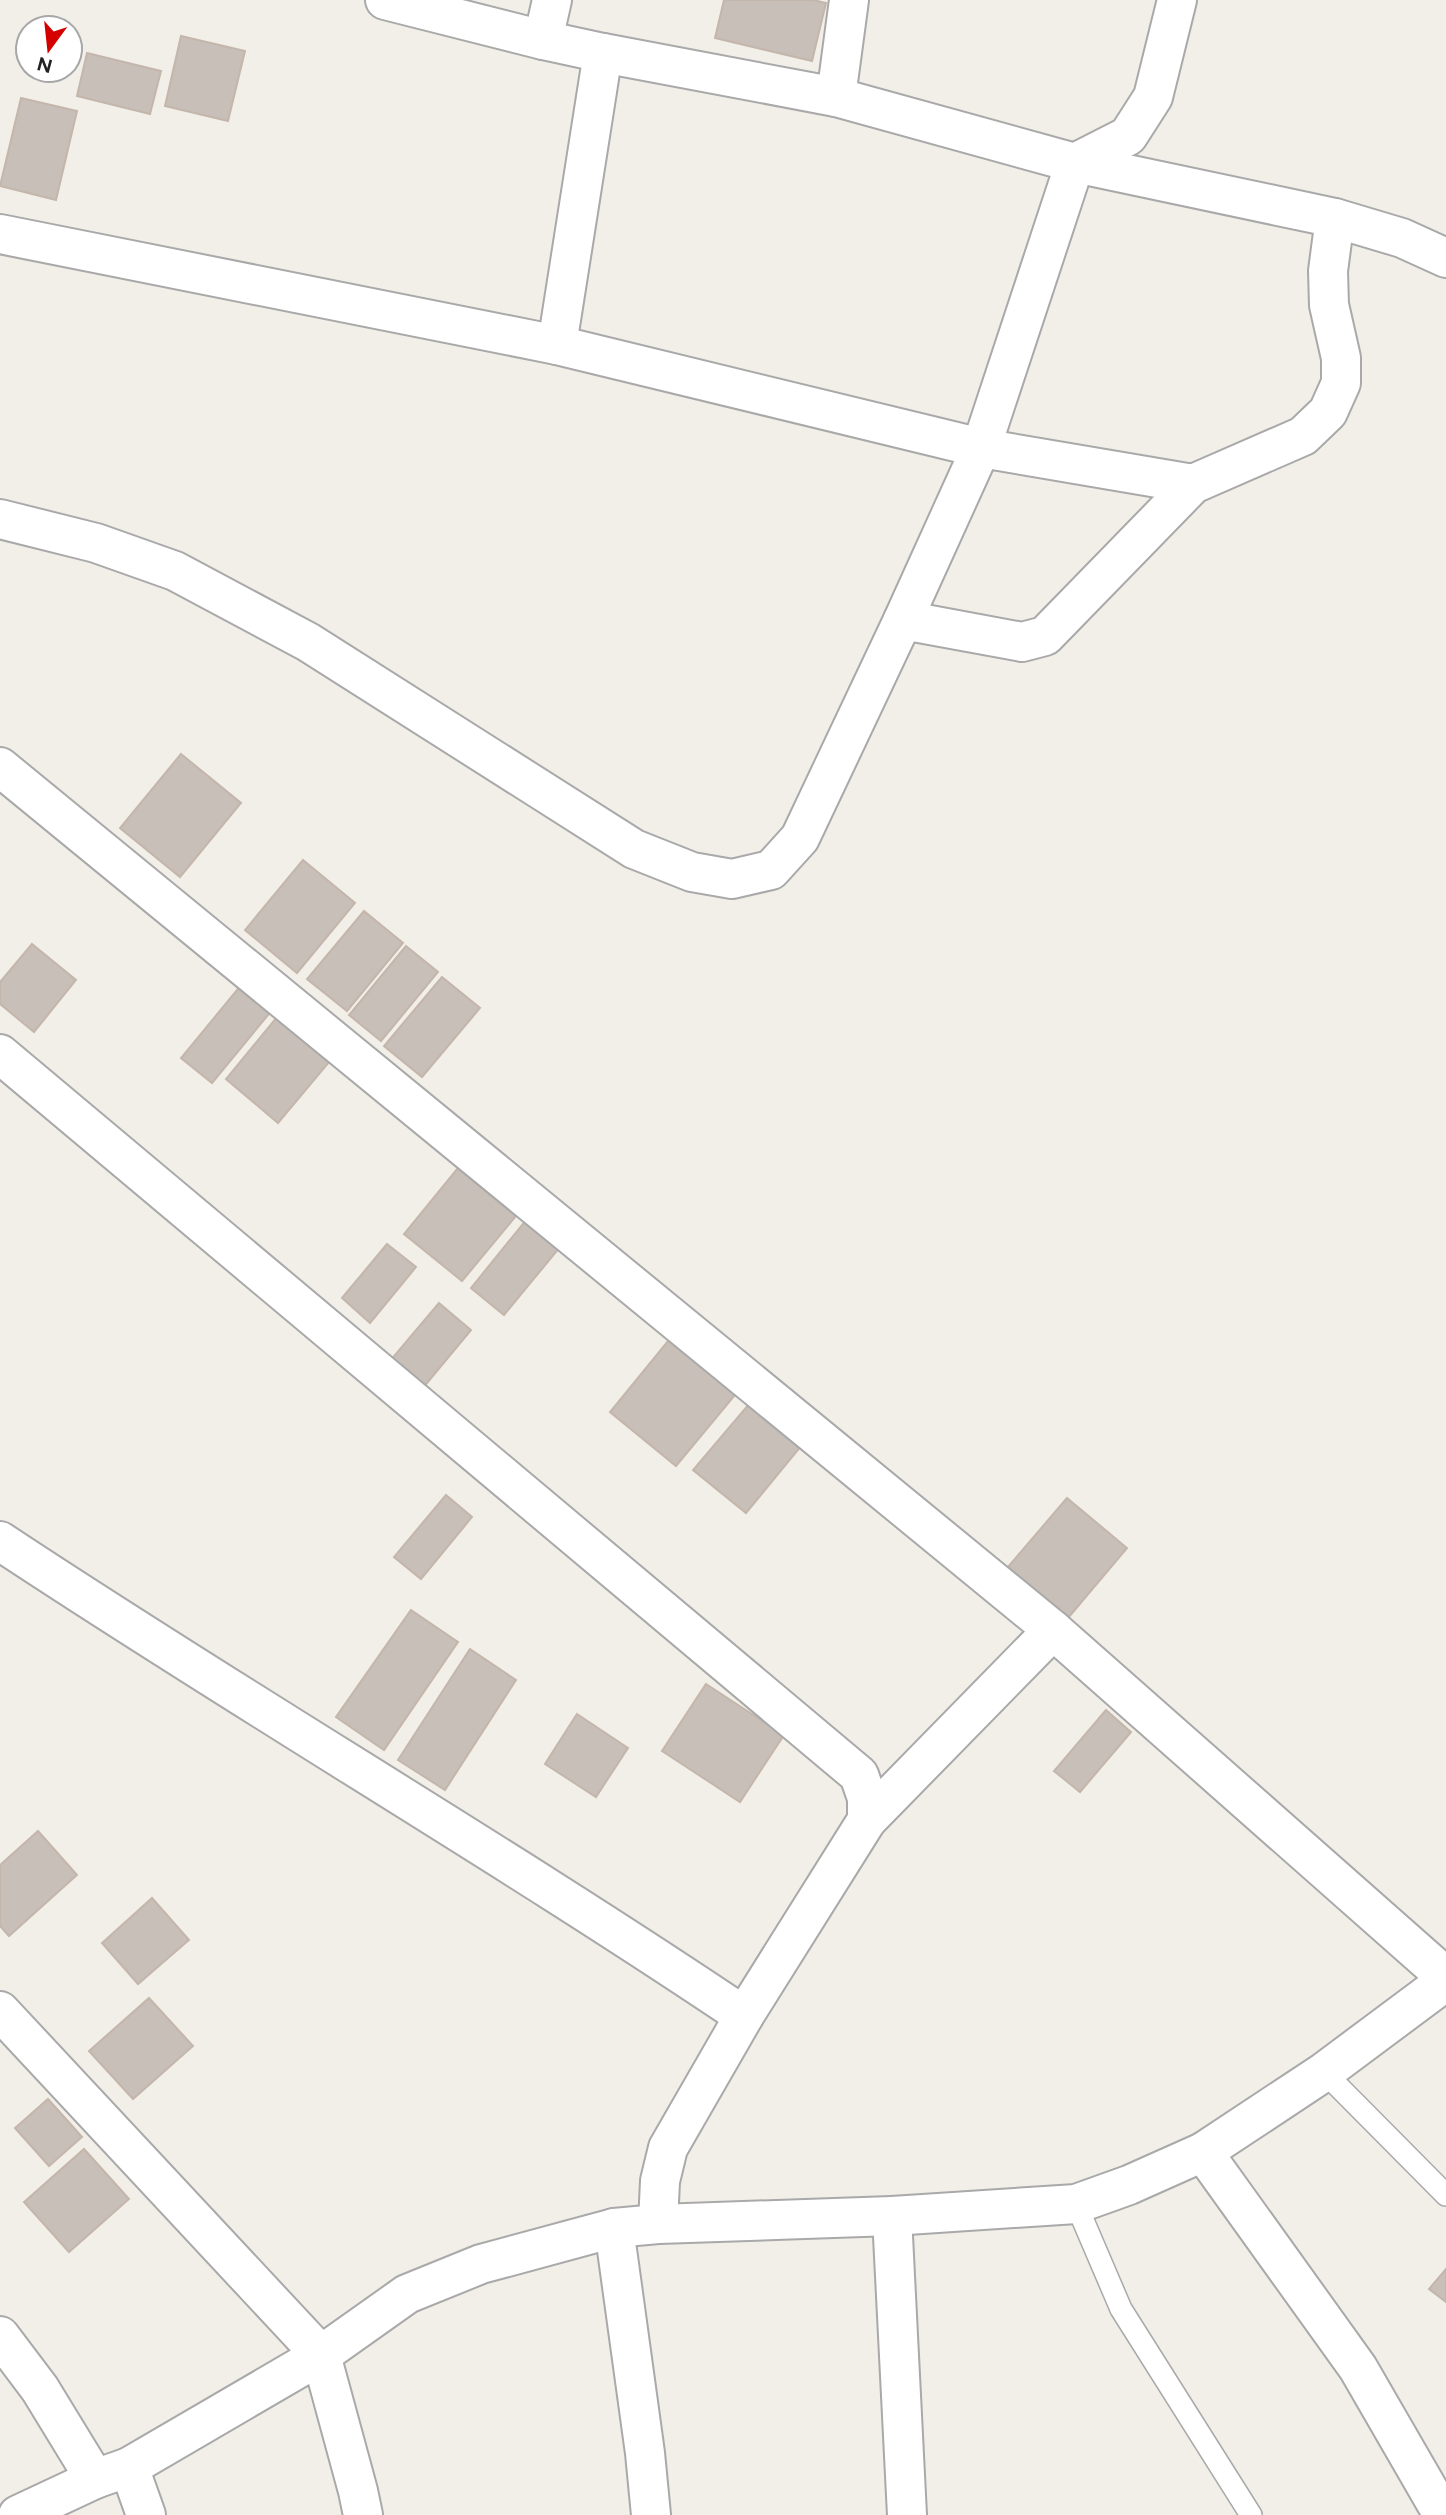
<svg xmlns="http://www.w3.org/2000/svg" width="1446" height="2515" viewBox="0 0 1446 2515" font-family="Figtree,sans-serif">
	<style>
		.building { fill: #c7bfb8; stroke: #c4b6ab; stroke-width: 2 }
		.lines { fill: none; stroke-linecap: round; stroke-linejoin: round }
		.lane-casing { stroke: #a9a9a9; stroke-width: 24 }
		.street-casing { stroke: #a9a9a9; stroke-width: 42 }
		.lane { stroke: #fff; stroke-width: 21 }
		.street { stroke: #fff; stroke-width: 38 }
	</style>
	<rect width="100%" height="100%" fill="#f2efe9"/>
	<g class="building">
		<path d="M724,0H813L826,3L812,61L715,38Z"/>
		<path d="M181,36L245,51L228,121L165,106Z"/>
		<path d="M87,53L161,71L150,114L77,96Z"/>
		<path d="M21,98L77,111L56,200L0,186Z"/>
		<path d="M181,754L241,803L180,877L120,828Z"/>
		<path d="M303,860L355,903L297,973L245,930Z"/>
		<path d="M364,911L403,943L347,1011L307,979Z"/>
		<path d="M32,944L76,980L34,1032L0,1004V982Z"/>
		<path d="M406,946L438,972L381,1041L349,1015Z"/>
		<path d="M442,977L480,1008L422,1077L384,1046Z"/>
		<path d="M242,984L273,1009L212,1083L181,1058Z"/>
		<path d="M282,1011L335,1055L278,1123L226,1079Z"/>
		<path d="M458,1168L516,1216L462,1281L404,1234Z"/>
		<path d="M527,1219L560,1247L504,1315L471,1288Z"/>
		<path d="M387,1244L416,1267L370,1323L342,1298Z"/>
		<path d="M439,1303L471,1330L422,1389L389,1362Z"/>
		<path d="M673,1335L740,1389L676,1466L610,1412Z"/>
		<path d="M750,1403L802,1445L746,1513L693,1470Z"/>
		<path d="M446,1495L472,1517L421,1579L394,1557Z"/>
		<path d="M1067,1498L1127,1548L1068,1618L1008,1567Z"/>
		<path d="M411,1610L458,1642L384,1750L336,1717Z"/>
		<path d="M470,1649L516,1680L445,1790L398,1760Z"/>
		<path d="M706,1684L784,1735L740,1802L662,1751Z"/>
		<path d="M1106,1710L1131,1732L1080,1792L1054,1771Z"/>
		<path d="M577,1714L628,1748L596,1797L545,1764Z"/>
		<path d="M38,1831L77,1875L9,1936L0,1926V1865Z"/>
		<path d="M152,1898L189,1940L138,1984L102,1943Z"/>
		<path d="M149,1998L193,2046L133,2099L89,2051Z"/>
		<path d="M48,2099L82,2137L49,2166L15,2128Z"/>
		<path d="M84,2149L129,2199L69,2252L24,2202Z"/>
		<path d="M1446,2269V2302L1429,2289Z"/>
	</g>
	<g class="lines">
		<g class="lane-casing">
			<g id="lane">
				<path d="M1324,2072L1446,2195"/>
				<path d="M1076,2204L1121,2309L1251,2515"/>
			</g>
		</g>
		<g class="street-casing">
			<g id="street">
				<path d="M543,40L552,0"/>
				<path d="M603,53L836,97L849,0"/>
				<path d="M836,97L1075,163L1335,218L1402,238L1446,258"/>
				<path d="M0,234L557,345L603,53L543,40L385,0"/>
				<path d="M557,345L981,448L1193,484"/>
				<path d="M0,519L96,543L175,571L308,642L634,849L692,872L732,879L771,870L800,838L903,620L981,448L1075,163L1128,136L1153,97L1177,0"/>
				<path d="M903,620L1022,642L1045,636L1193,484L1303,436L1328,412L1341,383V358L1329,305L1328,271L1335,218"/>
				<path d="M0,767L1053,1630L1446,1977"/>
				<path d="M0,1054L859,1775L867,1798V1820L744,2016L668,2148L660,2181L658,2224"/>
				<path d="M0,1541C246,1704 500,1852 744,2016"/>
				<path d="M867,1820L1053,1630"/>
				<path d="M0,2011L321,2355L358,2491L363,2515"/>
				<path d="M1203,2152L1358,2368L1443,2515"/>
				<path d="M892,2216L907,2515"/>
				<path d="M614,2228L645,2453L651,2515"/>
				<path d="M0,2336L40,2389L95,2479"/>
				<path d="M129,2467L146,2515"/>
				<path d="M18,2515L95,2479L129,2467L321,2355L407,2294L481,2264L614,2228L658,2224L892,2216L1076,2204L1129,2185L1203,2152L1324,2072L1446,1981"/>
			</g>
		</g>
		<use href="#lane" class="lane"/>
		<use href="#street" class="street"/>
	</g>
	<g transform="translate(49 49) rotate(195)"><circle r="33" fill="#ffffff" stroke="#a7a7a7" stroke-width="2"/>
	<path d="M0-5L12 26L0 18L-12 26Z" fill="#d40000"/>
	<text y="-10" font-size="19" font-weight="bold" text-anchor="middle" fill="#222222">N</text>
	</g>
</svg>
